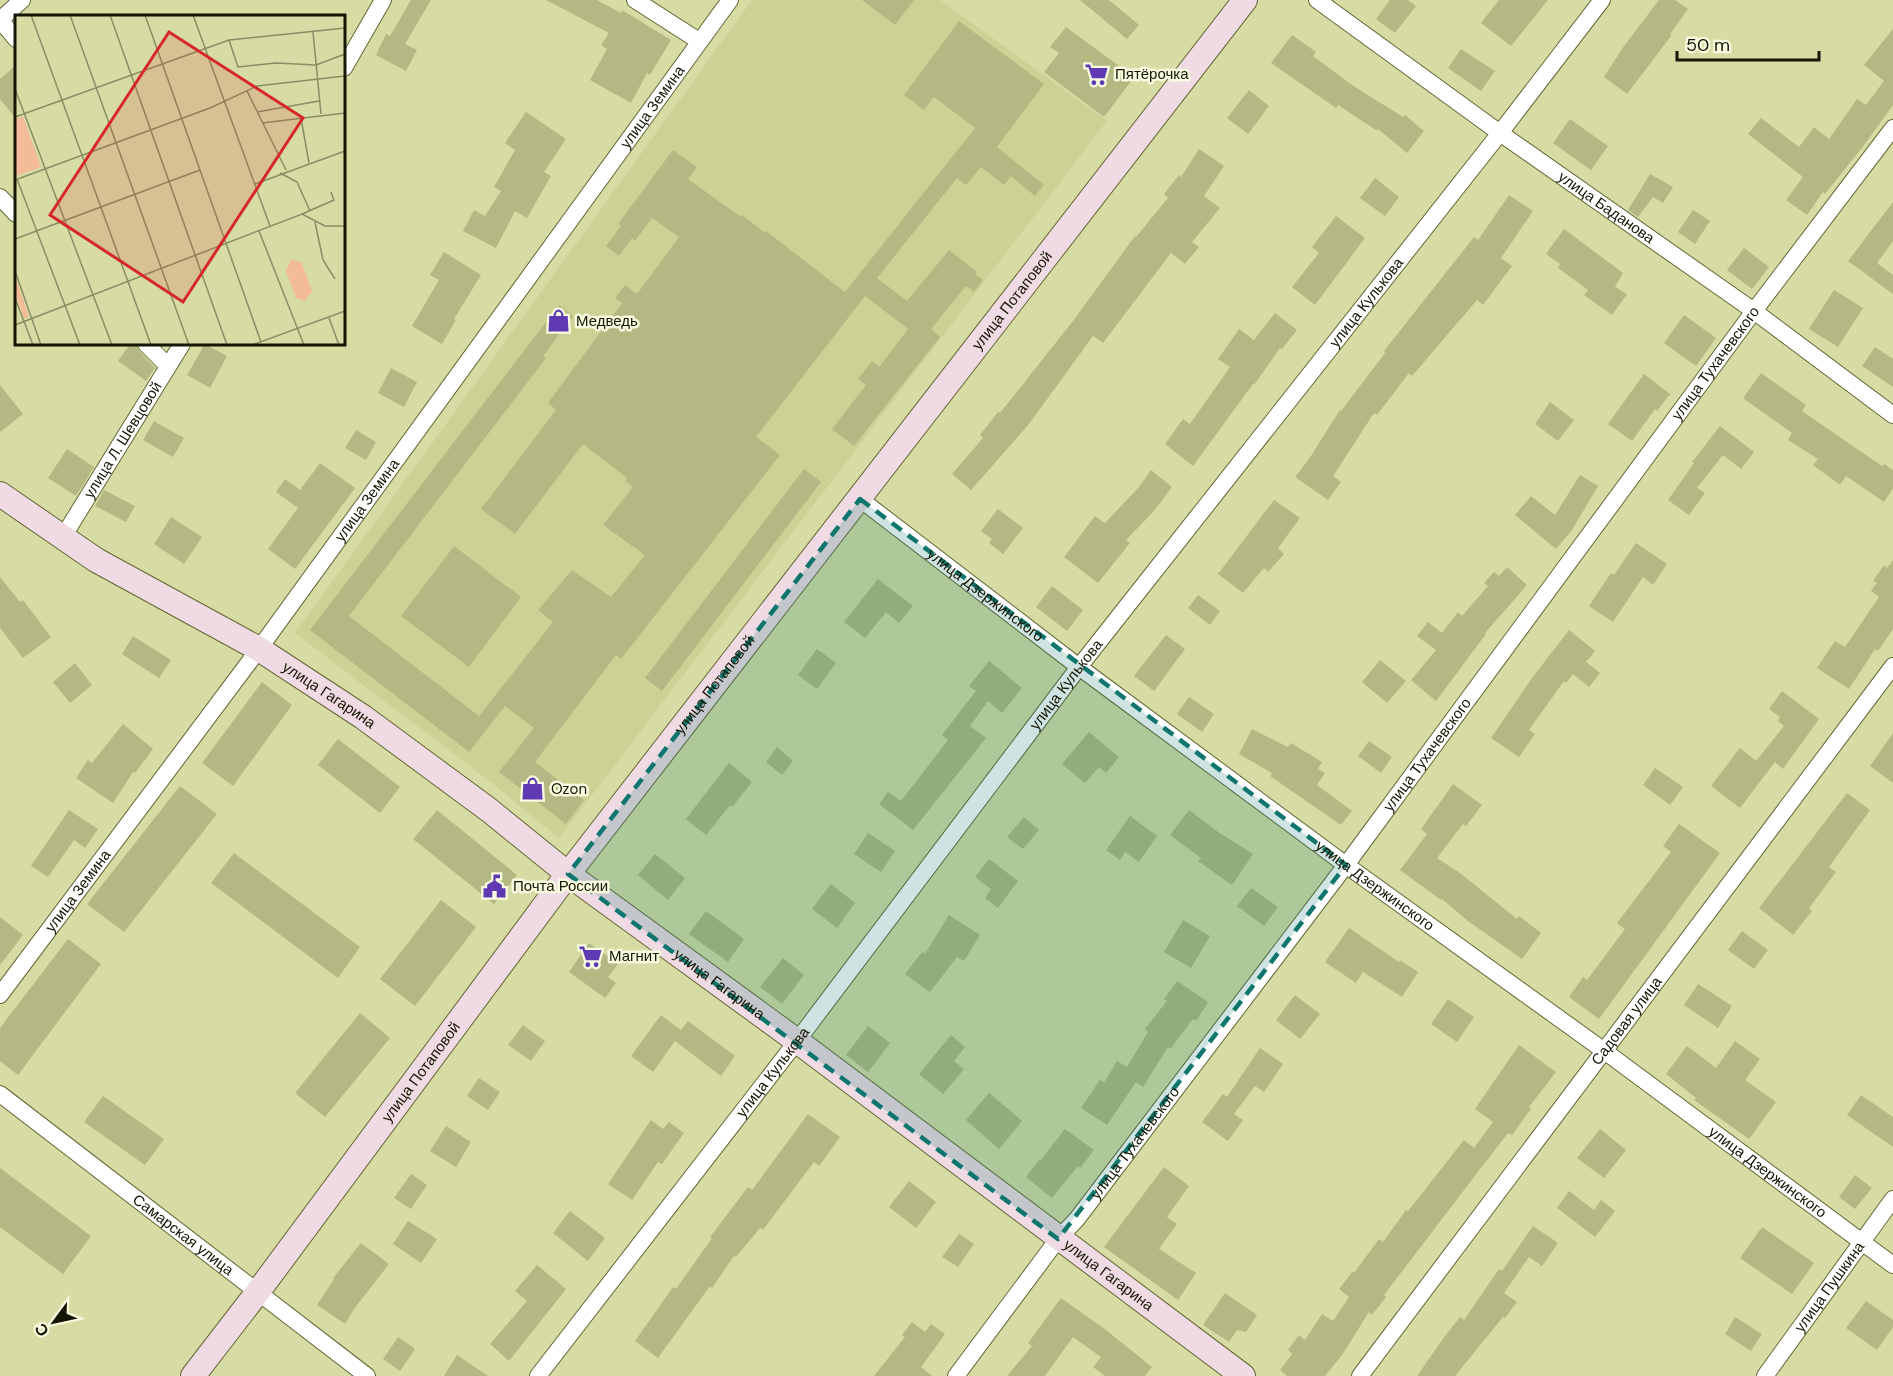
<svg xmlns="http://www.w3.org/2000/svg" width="1893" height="1376" font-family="'DM Sans',sans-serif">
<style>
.built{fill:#ccd294}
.building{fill:#b4b983}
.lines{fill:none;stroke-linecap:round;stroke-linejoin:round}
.minor-casing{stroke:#636734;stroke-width:18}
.secondary-casing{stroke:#636734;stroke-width:26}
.minor{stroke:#fff;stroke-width:16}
.secondary{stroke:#f0dbe4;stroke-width:24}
.marked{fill:#0f766e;fill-opacity:0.2;stroke:#0f766e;stroke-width:4.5;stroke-dasharray:12 8;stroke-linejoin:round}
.labels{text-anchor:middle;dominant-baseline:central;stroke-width:5;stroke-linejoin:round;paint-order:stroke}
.poi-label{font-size:15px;fill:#151603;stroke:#f8fbdf;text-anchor:start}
.street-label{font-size:15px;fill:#151603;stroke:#f8fbdf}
.inset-road{fill:none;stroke:#898d64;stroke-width:1.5}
.view{fill:#d62828;fill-opacity:0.15;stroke:#d62828;stroke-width:3}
.inset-edge{fill:none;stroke:#151603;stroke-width:3}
</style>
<rect width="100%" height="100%" fill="#d7dca5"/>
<polygon class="built" points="752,0 940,0 1107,121 559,838 492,783 295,633"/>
<g class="building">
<polygon points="411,0 431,0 405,44 417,50 406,71 376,55 386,34 390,36"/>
<polygon points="546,0 597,0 621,13 622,10 671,40 650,75 647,73 631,103 590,80 607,49 601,45 609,33"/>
<polygon points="862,0 914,0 895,25"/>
<polygon points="1080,0 1109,0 1139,25 1127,39"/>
<polygon points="1390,0 1408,0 1416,6 1395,33 1376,19"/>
<polygon points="1499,0 1548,0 1511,46 1481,23"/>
<polygon points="1659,0 1675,0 1688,9 1670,34 1671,36 1627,94 1604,77 1624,46"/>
<polygon points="959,21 1044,84 997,147 1044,185 1035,196 1011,176 1004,185 981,167 966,185 957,178 877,278 907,301 949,250 977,272 975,274 983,280 974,292 966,286 931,329 940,337 854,446 832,429 866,385 858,379 872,361 879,367 908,329 865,296 756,437 780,455 621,659 616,655 535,762 584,800 566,824 499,772 534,728 505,706 469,752 310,630 559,305 573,316 543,356 546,358 349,616 479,716 553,622 538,610 572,570 611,597 645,555 603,525 633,487 625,481 627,478 583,444 515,534 481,509 556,410 548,403 622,303 615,298 625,285 637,294 679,237 652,218 635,241 632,238 619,256 606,246 621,226 618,224 673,150 697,167 688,179 741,217 742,215 764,232 766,231 845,292 975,128 934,97 924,110 904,95"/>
<polygon points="1066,27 1134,77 1104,117 1044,72 1059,53 1050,47"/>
<polygon points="1893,29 1893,105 1865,144 1825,194 1823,192 1807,215 1786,200 1803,177 1748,134 1761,118 1799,147 1814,127 1829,139 1857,99 1866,105 1884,81 1864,65"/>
<polygon points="1292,35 1316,52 1313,56 1352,85 1403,117 1405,115 1424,131 1407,153 1378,129 1376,130 1338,105 1336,108 1271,63"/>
<polygon points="1461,49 1495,71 1481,91 1448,68"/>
<polygon points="16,65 16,119 0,99 0,79"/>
<polygon points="1249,90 1269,106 1248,134 1227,118"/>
<polygon points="526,112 566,139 544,172 551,176 527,218 515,211 496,248 463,231 474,210 485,216 501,191 494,187 515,150 505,143"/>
<polygon points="1570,119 1608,146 1591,170 1553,143"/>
<polygon points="1199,149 1224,166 1204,196 1220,208 1192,242 1199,247 1185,264 1171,253 1103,343 1093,336 1029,424 971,490 952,474 983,438 980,435 998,412 1000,413 1073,321 1135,236 1136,237 1168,198 1164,194 1179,175 1181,177"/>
<polygon points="1650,174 1673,187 1663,203 1653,197 1638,217 1628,210"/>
<polygon points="1375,178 1399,197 1385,216 1360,198"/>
<polygon points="1509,195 1533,211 1501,258 1512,266 1483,305 1477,300 1412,376 1409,373 1377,415 1374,413 1333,476 1341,482 1328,500 1295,477 1309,459 1340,410 1341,411 1385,353 1384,351 1474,237 1478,240"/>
<polygon points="1893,202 1893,241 1877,263 1893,275 1893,294 1848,261"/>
<polygon points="1693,210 1710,221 1695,244 1678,232"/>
<polygon points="1336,216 1365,238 1315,305 1292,287 1319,253 1312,247"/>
<polygon points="1564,229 1623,273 1615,287 1627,294 1612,315 1584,295 1588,290 1558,268 1560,264 1546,254"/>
<polygon points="1744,248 1769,267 1752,289 1727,270"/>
<polygon points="444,252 481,275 454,319 456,320 442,344 412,326 439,280 430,275"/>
<polygon points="1834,290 1863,308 1838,347 1809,329"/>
<polygon points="1275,313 1297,330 1282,349 1280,348 1254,385 1253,384 1193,466 1165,444 1183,419 1190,424 1230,367 1218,359 1239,329 1254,340"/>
<polygon points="1684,315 1716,338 1696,366 1664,343"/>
<polygon points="130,344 136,344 139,351 155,368 146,381 118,361"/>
<polygon points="205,344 227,356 210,388 187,375"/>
<polygon points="1875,347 1893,359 1893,387 1862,366"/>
<polygon points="391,368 417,382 404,407 378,393"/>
<polygon points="1761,373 1806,405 1802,411 1882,466 1884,464 1893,470 1893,488 1884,502 1846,476 1840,485 1813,465 1818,459 1788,440 1792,433 1743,398"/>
<polygon points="1644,374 1670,394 1657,411 1655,409 1632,441 1608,424"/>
<polygon points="0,385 23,414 0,432"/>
<polygon points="1550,402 1574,420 1558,441 1535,424"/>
<polygon points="154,421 184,438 173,457 143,440"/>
<polygon points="1720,426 1754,452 1741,469 1723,455 1697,488 1705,493 1689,515 1668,500 1694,463 1692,462"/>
<polygon points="356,430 376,442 366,460 345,448"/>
<polygon points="67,449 94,467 76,496 48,478"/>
<polygon points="320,463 355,488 295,569 268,549 298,508 276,492 285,479 300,490"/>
<polygon points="804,469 821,482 662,691 645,678"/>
<polygon points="1151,470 1172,487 1153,512 1126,540 1130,543 1098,583 1064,557 1095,516 1105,523 1139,487"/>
<polygon points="1580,475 1598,486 1572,530 1556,549 1515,515 1531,496 1555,515"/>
<polygon points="104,490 135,506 126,522 95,506"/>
<polygon points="1274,500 1300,518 1278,548 1284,554 1268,572 1264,568 1243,593 1218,574"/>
<polygon points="998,509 1023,528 1003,554 989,543 992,539 981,531"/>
<polygon points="171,517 202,537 184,564 154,544"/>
<polygon points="1636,543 1667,564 1653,585 1643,577 1613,622 1589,606 1611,573 1614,575"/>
<polygon points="454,546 521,597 469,667 401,616"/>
<polygon points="1893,560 1893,629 1878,651 1875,649 1849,689 1817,668 1835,641 1845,647 1879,597 1871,591 1877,583 1873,581 1884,565 1887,568"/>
<polygon points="1507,567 1527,585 1485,633 1486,634 1436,701 1411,680 1436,650 1417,636 1428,622 1442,633 1458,612 1462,616 1488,586 1484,583 1494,572 1499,576"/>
<polygon points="0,577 20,602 23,600 51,637 23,658 0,628"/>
<polygon points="878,579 913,606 899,623 886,612 865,638 844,622"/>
<polygon points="1052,586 1083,610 1067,631 1036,607"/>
<polygon points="1198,595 1220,611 1210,625 1188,608"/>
<polygon points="1569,630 1595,651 1586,662 1600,673 1589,687 1573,674 1566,683 1564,681 1529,730 1535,734 1519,757 1491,738 1532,678"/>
<polygon points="1166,635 1185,649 1154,691 1134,676"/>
<polygon points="133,636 171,660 159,678 122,654"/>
<polygon points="817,649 836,663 817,689 798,675"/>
<polygon points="1380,660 1406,681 1387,703 1362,682"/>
<polygon points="989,661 1022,688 1002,713 988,701 970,726 986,738 913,830 879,804 888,792 901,801 948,740 942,735 976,691 969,686"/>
<polygon points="75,663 92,685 70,703 53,682"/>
<polygon points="262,682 292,705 233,786 202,763"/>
<polygon points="1782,691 1819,719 1783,769 1775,762 1740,808 1711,786 1740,748 1756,761 1784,726 1778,721 1780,717 1769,709"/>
<polygon points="1189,697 1214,714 1202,732 1177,714"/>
<polygon points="123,724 153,749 135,773 133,772 113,803 76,778 88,760 92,763"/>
<polygon points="1252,729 1288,747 1291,743 1322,762 1318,769 1325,773 1317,785 1352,811 1341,825 1270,776 1272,773 1239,754"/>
<polygon points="1089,732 1119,757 1106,773 1099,767 1085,783 1062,764"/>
<polygon points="1893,733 1893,783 1870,766"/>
<polygon points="338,739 400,787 380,813 318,765"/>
<polygon points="1369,741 1392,757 1381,773 1358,756"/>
<polygon points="777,747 793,761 782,775 766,762"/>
<polygon points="729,763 752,782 732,807 730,805 706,835 686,819"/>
<polygon points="1655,768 1683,787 1670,805 1643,785"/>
<polygon points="1453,784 1482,805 1466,826 1463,824 1437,858 1460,873 1517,919 1519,916 1541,933 1522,959 1468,921 1442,899 1441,900 1400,870 1427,834 1421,829"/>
<polygon points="180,786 217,814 124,932 87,904"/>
<polygon points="1847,793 1870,810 1829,867 1836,872 1809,908 1812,911 1793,935 1759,908"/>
<polygon points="69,810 98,829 85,848 74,840 48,877 31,866"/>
<polygon points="437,810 517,875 494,904 413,839"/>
<polygon points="1189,810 1218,832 1253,854 1232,885 1198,861 1201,858 1170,835"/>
<polygon points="1130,816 1157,836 1139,862 1125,852 1120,860 1106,850"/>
<polygon points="1024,817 1039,830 1023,849 1007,837"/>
<polygon points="1679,824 1720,853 1599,1019 1569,997 1583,977 1587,980 1625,929 1617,923 1671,852 1663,846"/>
<polygon points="868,833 895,851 881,872 854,854"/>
<polygon points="234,853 360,947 338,978 211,883"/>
<polygon points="655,854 685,878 668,900 638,875"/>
<polygon points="989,859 1018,881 998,908 985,898 991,889 975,877"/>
<polygon points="831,884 855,903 837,928 812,909"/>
<polygon points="1251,888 1278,907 1264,926 1237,906"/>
<polygon points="441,900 476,927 415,1006 380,979"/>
<polygon points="706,911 744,939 728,962 689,934"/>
<polygon points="949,915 980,935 964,961 957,957 930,992 905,974 922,952 925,954"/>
<polygon points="0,917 23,935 0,965"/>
<polygon points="1183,920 1210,936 1191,968 1164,952"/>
<polygon points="1349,928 1399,962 1400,960 1418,972 1402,997 1363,972 1356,983 1325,962"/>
<polygon points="1742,931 1768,950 1754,969 1728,950"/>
<polygon points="68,939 101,964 18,1075 0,1061 0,1028"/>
<polygon points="589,943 618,964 608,977 616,983 605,998 569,972"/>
<polygon points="783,958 804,975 782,1004 760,987"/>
<polygon points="1177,981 1208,1002 1196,1021 1193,1019 1170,1049 1168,1047 1143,1087 1136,1082 1107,1125 1081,1108 1100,1080 1104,1083 1117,1061 1127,1067 1148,1032 1145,1029 1167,1001 1164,999"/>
<polygon points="1698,984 1732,1006 1718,1028 1684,1005"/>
<polygon points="1295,995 1320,1014 1300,1039 1276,1020"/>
<polygon points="1448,999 1474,1017 1457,1042 1431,1024"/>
<polygon points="360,1013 390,1038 325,1117 295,1093"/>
<polygon points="661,1015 681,1030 688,1021 735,1056 721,1076 675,1041 653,1072 631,1056"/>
<polygon points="523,1025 545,1041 531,1061 508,1045"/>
<polygon points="868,1026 890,1043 868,1072 846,1055"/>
<polygon points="951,1035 965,1047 954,1061 964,1069 943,1094 919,1074"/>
<polygon points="1735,1041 1760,1059 1745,1080 1776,1102 1749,1139 1694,1100 1696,1098 1666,1074 1687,1046 1716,1068"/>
<polygon points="1519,1045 1556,1072 1529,1107 1531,1109 1512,1135 1508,1133 1474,1177 1384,1295 1386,1297 1372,1315 1369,1312 1342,1355 1325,1376 1287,1376 1280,1370 1292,1354 1288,1350 1299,1335 1305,1340 1322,1314 1333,1321 1349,1297 1339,1289 1353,1271 1354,1273 1379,1239 1383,1242 1406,1210 1408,1211 1464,1140 1474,1148 1493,1122 1475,1109"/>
<polygon points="1260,1048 1283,1064 1264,1092 1255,1086 1234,1114 1243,1120 1228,1141 1202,1122 1223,1094 1227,1097"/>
<polygon points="479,1078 500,1092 488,1110 467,1096"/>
<polygon points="989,1093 1022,1121 999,1149 966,1120"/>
<polygon points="1861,1095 1893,1117 1893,1147 1847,1115"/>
<polygon points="103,1096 164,1139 145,1165 84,1122"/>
<polygon points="808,1114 840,1137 819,1166 814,1162 763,1230 760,1228 736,1257 734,1256 712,1288 710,1286 658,1358 635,1341 673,1287 676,1289 712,1238 710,1237 748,1187 752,1190"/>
<polygon points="651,1120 663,1129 669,1122 684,1133 662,1164 658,1162 632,1200 608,1184"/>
<polygon points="446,1126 471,1142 456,1167 430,1151"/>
<polygon points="1065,1129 1094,1150 1080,1168 1078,1166 1052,1198 1026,1177 1039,1160 1040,1161"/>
<polygon points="1600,1129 1626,1150 1604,1178 1577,1158"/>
<polygon points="1164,1167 1189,1186 1167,1217 1177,1224 1159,1249 1196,1273 1178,1300 1104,1247"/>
<polygon points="0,1168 91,1236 63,1274 0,1227"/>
<polygon points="411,1174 427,1185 411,1209 394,1198"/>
<polygon points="1855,1175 1872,1188 1855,1209 1839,1197"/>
<polygon points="909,1181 936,1202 916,1228 889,1207"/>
<polygon points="1569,1191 1594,1210 1601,1200 1615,1211 1595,1237 1557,1208"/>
<polygon points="570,1211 605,1238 588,1261 553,1233"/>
<polygon points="408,1221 437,1239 421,1263 393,1244"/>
<polygon points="1533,1226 1558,1243 1542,1266 1529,1257 1504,1293 1517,1302 1505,1318 1503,1317 1455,1376 1417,1376 1442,1340 1460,1317 1464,1320 1499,1269 1502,1271"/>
<polygon points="1762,1227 1814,1263 1792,1294 1740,1258"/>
<polygon points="959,1234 974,1244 958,1267 942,1257"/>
<polygon points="361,1243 389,1264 354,1309 345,1324 317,1305 334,1279 333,1278"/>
<polygon points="537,1265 566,1289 509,1361 490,1344 527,1301 515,1291"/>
<polygon points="1225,1293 1257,1315 1246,1332 1237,1330 1229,1342 1203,1325"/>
<polygon points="1061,1298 1106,1330 1152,1367 1145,1376 1105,1376 1093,1367 1101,1357 1073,1337 1045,1376 1007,1376 1032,1346 1028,1343"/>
<polygon points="1866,1301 1893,1320 1893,1327 1877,1350 1846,1328"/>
<polygon points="1735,1317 1762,1334 1751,1351 1725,1334"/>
<polygon points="912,1322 925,1332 931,1324 945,1334 921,1367 932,1376 874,1376 905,1337 902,1335"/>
<polygon points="398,1337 415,1349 400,1371 383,1359"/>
<polygon points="457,1355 488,1376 444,1376"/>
</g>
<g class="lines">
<defs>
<g id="minor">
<polyline points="635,0 699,41"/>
<path id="s1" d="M1317 0 1500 133 1754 311 1893 415"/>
<polyline points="0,20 22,0"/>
<polyline points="0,20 16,39"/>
<polyline points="344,68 383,0"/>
<polyline points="0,197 16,214"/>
<polyline points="146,344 168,366"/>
<path id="s2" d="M860 499 1079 667 1346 865 1603 1050 1893 1265"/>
<path id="s3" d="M63 537 182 344"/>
<path id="s4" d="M0 995 259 649 730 0"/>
<path id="s5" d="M0 1094 367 1376"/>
<path id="s6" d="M538 1376 797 1041 1079 667 1500 133 1602 0"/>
<path id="s7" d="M956 1376 1058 1239 1077 1219 1346 865 1754 311 1893 128"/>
<path id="s8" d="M1360 1376 1893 666"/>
<path id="s9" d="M1765 1376 1893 1199"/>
</g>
<g id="secondary">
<path id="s10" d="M0 494 96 560 259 649 363 717 489 810 568 874 797 1041 1243 1376"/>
<path id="s11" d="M193 1376 257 1293 568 874 1245 0"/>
</g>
</defs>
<use href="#minor" class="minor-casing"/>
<use href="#secondary" class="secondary-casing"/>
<use href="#minor" class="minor"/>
<use href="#secondary" class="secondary"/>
</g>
<path class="marked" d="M860 499 1346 865 1058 1239 568 874Z"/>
<defs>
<symbol id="supermarket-bare" viewBox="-9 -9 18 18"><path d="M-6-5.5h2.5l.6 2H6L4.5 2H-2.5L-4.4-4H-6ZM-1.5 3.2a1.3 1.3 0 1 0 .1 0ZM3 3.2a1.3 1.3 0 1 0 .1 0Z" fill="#5f3ab2" stroke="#f8fbdf" stroke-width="2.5" paint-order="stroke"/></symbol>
<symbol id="shop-bare" viewBox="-9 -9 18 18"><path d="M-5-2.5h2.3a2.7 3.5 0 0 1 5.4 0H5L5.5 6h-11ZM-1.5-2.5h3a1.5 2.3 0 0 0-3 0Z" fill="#5f3ab2" stroke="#f8fbdf" stroke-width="2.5" paint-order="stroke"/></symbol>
<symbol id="civic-bare" viewBox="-9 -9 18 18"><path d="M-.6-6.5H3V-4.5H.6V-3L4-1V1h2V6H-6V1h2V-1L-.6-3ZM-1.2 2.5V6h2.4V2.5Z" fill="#5f3ab2" stroke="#f8fbdf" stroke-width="2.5" paint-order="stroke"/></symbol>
</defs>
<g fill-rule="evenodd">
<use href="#supermarket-bare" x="1080" y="58" width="33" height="33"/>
<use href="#shop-bare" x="542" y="304" width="33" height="33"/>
<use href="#shop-bare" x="516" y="772" width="33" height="33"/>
<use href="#civic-bare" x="478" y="870" width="33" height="33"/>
<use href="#supermarket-bare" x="574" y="940" width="33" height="33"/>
</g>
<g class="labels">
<g class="poi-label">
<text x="1115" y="74">Пятёрочка</text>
<text x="576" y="321">Медведь</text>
<text x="551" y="789">Ozon</text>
<text x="513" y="886">Почта России</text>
<text x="609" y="956">Магнит</text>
</g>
<g class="street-label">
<text stroke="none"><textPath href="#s4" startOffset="1102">улица Земина</textPath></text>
<text stroke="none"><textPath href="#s1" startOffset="356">улица Баданова</textPath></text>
<text stroke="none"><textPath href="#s11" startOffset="1352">улица Потаповой</textPath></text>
<text stroke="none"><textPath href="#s6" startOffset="1356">улица Кулькова</textPath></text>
<text stroke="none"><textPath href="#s7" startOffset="1266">улица Тухачевского</textPath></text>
<text stroke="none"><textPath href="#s3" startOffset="114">улица Л. Шевцовой</textPath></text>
<text stroke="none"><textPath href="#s4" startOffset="616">улица Земина</textPath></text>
<text stroke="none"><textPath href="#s2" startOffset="158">улица Дзержинского</textPath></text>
<text stroke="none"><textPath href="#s11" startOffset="866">улица Потаповой</textPath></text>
<text stroke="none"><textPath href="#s6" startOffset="870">улица Кулькова</textPath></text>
<text stroke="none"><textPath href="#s10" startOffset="386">улица Гагарина</textPath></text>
<text stroke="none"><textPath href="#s7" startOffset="780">улица Тухачевского</textPath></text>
<text stroke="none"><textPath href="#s2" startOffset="644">улица Дзержинского</textPath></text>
<text stroke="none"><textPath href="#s4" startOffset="130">улица Земина</textPath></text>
<text stroke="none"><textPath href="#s10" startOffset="872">улица Гагарина</textPath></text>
<text stroke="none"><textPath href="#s8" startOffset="444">Садовая улица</textPath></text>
<text stroke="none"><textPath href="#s11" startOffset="380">улица Потаповой</textPath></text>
<text stroke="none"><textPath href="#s6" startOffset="384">улица Кулькова</textPath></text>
<text stroke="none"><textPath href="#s7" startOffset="294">улица Тухачевского</textPath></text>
<text stroke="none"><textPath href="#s2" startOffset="1130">улица Дзержинского</textPath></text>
<text stroke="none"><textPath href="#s5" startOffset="231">Самарская улица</textPath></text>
<text stroke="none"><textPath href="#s10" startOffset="1358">улица Гагарина</textPath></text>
<text stroke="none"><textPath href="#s9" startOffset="110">улица Пушкина</textPath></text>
</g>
</g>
<g transform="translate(15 15)">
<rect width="330" height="330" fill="#d7dca5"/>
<path d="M8 101 26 152 1 161 0 104ZM276 244 287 248 297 276 290 286 281 283 271 256ZM0 260 14 302 9 303 0 278Z" fill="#f3bb98"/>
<path class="inset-road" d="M16 0 136 330M55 0 174 330M95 0 212 330M130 0 246 327M178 0 255 211M298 17 306 99M214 25 223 52 261 48 301 50 330 39M0 74 97 330M232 76 271 155M242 97 304 86M0 102 214 25 330 13M286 103 294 148M247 108 330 98M265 158 282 167 295 196M2 164 65 330M0 165 195 93 242 71 330 61M240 169 330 136M287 199 319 185 316 177M300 207 308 245 320 264M244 216 289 330M0 224 185 155M0 256 26 330M0 283 18 330M314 303 324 330M0 310 287 199 310 211H330M237 330 330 296"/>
<path class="view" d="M154 17 288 103 168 287 35 200Z"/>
<rect width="330" height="330" class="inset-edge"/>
</g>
<g transform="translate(54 1322) rotate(237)" stroke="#f8fbdf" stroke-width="4.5" paint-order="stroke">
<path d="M0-4.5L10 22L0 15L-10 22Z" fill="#151603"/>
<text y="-9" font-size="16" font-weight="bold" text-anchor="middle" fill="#151603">С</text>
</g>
<path d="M1677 51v9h142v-9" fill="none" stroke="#151603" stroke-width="3"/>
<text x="1686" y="51" font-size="18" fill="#151603" stroke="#f8fbdf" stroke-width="4.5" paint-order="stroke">50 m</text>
</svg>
